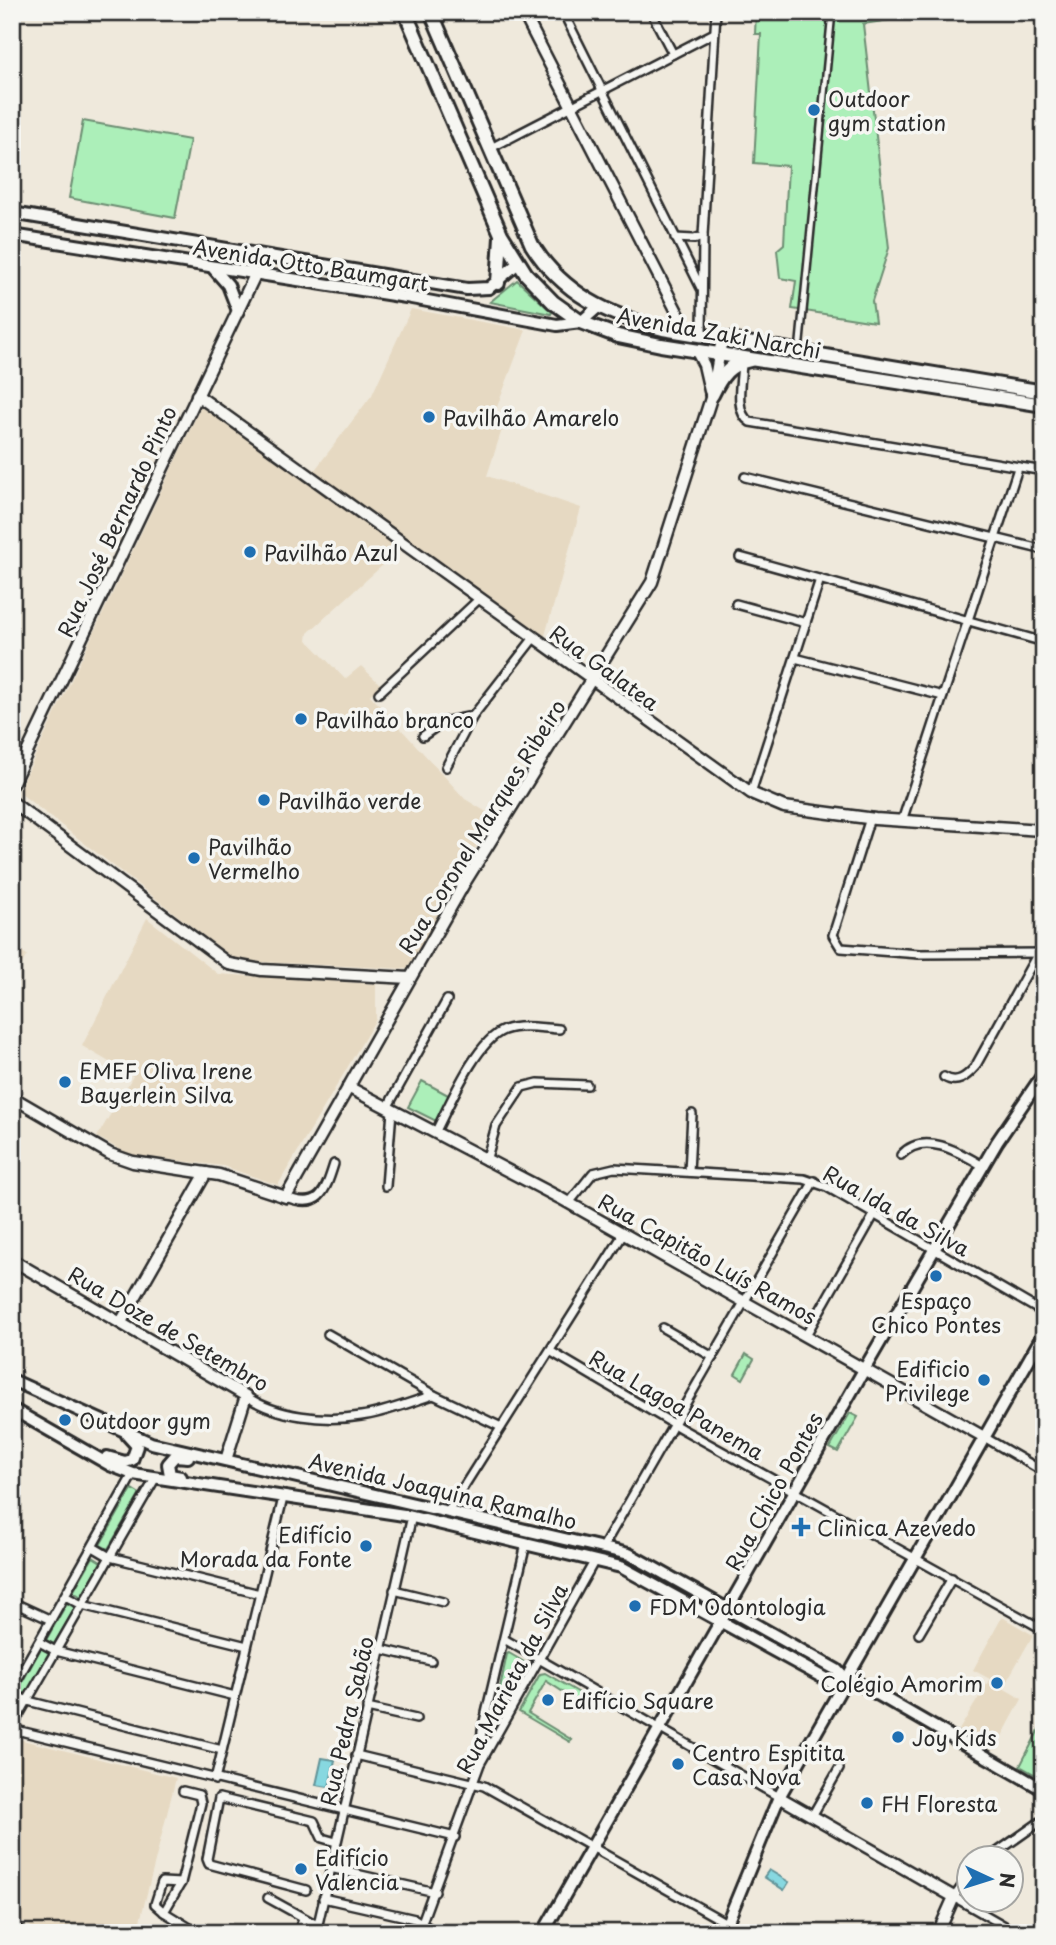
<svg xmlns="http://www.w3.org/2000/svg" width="1056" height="1945" font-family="'Playpen Sans',sans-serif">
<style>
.built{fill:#e6d9c2}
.green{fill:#acefb9;stroke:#6c8d72;stroke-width:2}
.water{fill:#87d8e0;stroke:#629398;stroke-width:2}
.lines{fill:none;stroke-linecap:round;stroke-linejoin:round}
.pedestrian-casing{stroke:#2b2b2b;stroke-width:10}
.minor-casing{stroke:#2b2b2b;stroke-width:12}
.tertiary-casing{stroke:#2b2b2b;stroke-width:15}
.secondary-casing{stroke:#2b2b2b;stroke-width:16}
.primary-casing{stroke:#2b2b2b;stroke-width:18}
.pedestrian{stroke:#f6f6f2;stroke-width:5}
.minor{stroke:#f6f6f2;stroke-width:7}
.tertiary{stroke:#f6f6f2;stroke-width:10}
.secondary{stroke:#f6f6f2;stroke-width:10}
.primary{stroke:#f6f6f2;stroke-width:12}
.poi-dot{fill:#1f6fb2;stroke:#f6f6f2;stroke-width:2.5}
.labels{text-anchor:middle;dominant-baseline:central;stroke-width:7;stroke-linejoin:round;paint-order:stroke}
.poi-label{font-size:21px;fill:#2b2b2b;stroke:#f6f6f2;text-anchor:start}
.street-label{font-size:21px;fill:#2b2b2b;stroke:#f6f6f2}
</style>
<rect width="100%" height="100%" fill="#efe9dc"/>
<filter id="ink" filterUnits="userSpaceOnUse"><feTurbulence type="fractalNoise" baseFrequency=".0143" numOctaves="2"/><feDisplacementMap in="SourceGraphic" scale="14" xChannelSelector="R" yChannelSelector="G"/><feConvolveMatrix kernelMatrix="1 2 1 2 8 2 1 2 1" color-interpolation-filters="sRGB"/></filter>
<g filter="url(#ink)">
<g class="built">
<polygon points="411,309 526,330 494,415 505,420 487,476 581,508 544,639 407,543 308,633 307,640 345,679 361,666 381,685 370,695 465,799 493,816 408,969 242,961 231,957 21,794 21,786 206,396 311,475 372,395"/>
<polygon points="147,918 218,974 376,984 376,1019 278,1185 223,1166 130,1155 97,1137 133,1076 82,1046"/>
<polygon points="12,945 27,955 12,980"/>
<polygon points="1002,1617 1033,1635 1003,1688 1022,1699 994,1751 959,1730 990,1679 973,1670"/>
<polygon points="18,1739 176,1778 137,1933 41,1933 12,1915 12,1746"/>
</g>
<g class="green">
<polygon points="756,12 944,12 863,24 889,248 872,301 875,322 792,309 796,281 780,278 777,250 784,244 788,166 754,163 761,34 755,34"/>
<polygon points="83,121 190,140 175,218 69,198"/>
<polygon points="517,280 552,312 551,314 490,302"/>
<polygon points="422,1081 450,1096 436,1121 408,1107"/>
<polygon points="746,1354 754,1359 743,1379 735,1374"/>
<polygon points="850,1413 858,1417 838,1452 830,1448"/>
<polygon points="132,1489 140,1494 108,1549 100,1545"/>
<polygon points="93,1557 101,1562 82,1597 73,1592"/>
<polygon points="67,1603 75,1608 54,1644 46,1640"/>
<polygon points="41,1648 50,1653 26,1694 18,1690"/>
<polygon points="509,1653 526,1663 493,1721 507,1654"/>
<polygon points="545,1673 583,1695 579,1702 546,1681 528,1713 572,1740 570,1742 519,1712 540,1674"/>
<polygon points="1044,1720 1044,1762 1036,1775 1020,1766"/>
</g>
<g class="water">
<polygon points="322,1758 335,1760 329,1787 316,1785"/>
<polygon points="769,1870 789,1882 784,1890 764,1877"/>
</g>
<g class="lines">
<defs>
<polyline id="pedestrian" points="800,342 832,12"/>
<g id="minor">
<polyline points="563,12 701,288"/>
<polyline points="651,12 673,54"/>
<polyline points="489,149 714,33"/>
<polyline points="675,238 694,239 703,236"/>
<polyline points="702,335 703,236 716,12"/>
<path d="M742 362C742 378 733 412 750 422L1044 471"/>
<polyline points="745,477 1044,550"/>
<polyline points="740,557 1044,642"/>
<polyline points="736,604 806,623"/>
<polyline points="795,658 943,696"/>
<polyline points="379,693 478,600"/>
<polyline points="423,736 443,722 473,716 533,639"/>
<polyline points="446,767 473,716"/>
<polyline points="751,793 820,579"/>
<polyline points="870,818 833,935 841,948 919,954 1044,953"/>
<polyline points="902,821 1018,468"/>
<path d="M944 1077C957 1085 966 1077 975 1067L1038 953"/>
<polyline points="387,1108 447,1000"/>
<path d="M435 1133C449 1106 476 1041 504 1030 521 1024 541 1028 559 1029"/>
<path d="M901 1155C924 1130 961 1153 983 1166"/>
<polyline points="486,1161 496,1126 522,1087 538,1083 587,1085"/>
<polyline points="689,1172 692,1114"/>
<polyline points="386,1186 392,1111"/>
<path d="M286 1197C319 1210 325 1193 334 1164"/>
<polyline points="569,1203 593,1173 614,1168 804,1179 827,1187 1044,1313"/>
<polyline points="663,1328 713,1357"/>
<polyline points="328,1334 434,1395 501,1427"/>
<polyline points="806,1335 874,1215"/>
<polyline points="550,1351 682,1429 1044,1630"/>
<path d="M246 1396C276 1417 325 1422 361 1416 385 1413 410 1402 434 1395"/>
<polyline points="984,1437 1044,1472"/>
<polyline points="449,1510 624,1233"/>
<polyline points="93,1547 110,1557 260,1594"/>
<polyline points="603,1547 814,1181"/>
<polyline points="394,1590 443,1602"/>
<polyline points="65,1596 82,1605 247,1646"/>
<polyline points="12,1602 51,1620"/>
<polyline points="919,1634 952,1578"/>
<polyline points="504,1639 779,1797"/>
<polyline points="39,1642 56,1651 235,1696"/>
<polyline points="381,1649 431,1661"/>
<polyline points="12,1689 133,1474"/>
<polyline points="12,1694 28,1701 222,1750"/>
<polyline points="367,1708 416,1719"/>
<polyline points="12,1727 156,1477"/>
<polyline points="12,1729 455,1837"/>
<polyline points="356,1755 484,1786 744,1933"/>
<polyline points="480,1760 482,1730 526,1544"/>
<polyline points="215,1780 283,1498"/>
<polyline points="183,1791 199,1795 201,1803 181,1883 164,1912 198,1933"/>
<polyline points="812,1816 839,1769"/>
<polyline points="990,1857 1044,1819"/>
<polyline points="330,1868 435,1892"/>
<polyline points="968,1878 954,1897 1017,1933"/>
<polyline points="306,1890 209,1864 207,1859 219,1798 314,1821 322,1838 336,1842"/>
<polyline points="268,1898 317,1925"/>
<polyline points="323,1898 415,1919 437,1933"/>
<polyline points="164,1912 155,1904 162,1882 181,1883"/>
<polyline points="298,1933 303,1918"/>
<polyline points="316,1933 412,1516"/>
<polyline points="418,1933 480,1764 595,1560"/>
</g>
<g id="tertiary">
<polyline points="523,12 688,333"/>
<polyline points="696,350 704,365 710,391"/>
<polyline points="197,395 751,793 784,807 875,819 1041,830"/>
<polyline points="12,784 255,275"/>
<polyline points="12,802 229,964 262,970 410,978"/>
<polyline points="348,1087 560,1198 984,1437"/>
<polyline points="12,1097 110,1154 133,1162 219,1175 286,1197 465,882 652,582 712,395 722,339"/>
<polyline points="12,1260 246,1396 226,1460"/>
<polyline points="121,1322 206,1173"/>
<polyline points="779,1797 954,1897 938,1933"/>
<polyline points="12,1927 21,1933"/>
</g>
<g id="secondary">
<polyline points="12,213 467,289 489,288 518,263"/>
<polyline points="12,235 406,297 557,325 581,322 598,307"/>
<polyline points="214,269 228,285 238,311"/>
<polyline points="1044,820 1041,830 1044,830"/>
<polyline points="12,1380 151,1443 629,1554 837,1670 846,1680"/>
<polyline points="12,1409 110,1465 133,1474 404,1515 621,1567 833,1683 846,1680 858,1683 1044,1790"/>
<polyline points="107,1457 125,1462 132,1460 137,1446 127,1435"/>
<polyline points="181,1477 170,1475 168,1464 175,1456 188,1457"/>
<polyline points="543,1933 865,1368 997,1142 1044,1073"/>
<polyline points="723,1933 779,1797 1044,1333"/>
</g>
<g id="primary">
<polyline points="405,12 501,234 526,274 553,302 581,322 618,336 661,345 1044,405"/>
<path d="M431 12 532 245C562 293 609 316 663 329L1044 392"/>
<polyline points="498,283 501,237"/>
<path d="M712 395C721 376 729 364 750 360"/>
</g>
</defs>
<use href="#pedestrian" class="pedestrian-casing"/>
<use href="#minor" class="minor-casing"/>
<use href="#tertiary" class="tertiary-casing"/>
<use href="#secondary" class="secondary-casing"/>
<use href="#primary" class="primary-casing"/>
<use href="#pedestrian" class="pedestrian"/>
<use href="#minor" class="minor"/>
<use href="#tertiary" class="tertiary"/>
<use href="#secondary" class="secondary"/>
<use href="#primary" class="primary"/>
</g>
</g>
<g class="poi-dot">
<circle cx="814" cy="110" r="7"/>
<circle cx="429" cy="417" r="7"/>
<circle cx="250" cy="552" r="7"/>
<circle cx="301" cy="719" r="7"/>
<circle cx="264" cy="800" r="7"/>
<circle cx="194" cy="858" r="7"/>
<circle cx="65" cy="1082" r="7"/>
<circle cx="936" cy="1276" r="7"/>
<circle cx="984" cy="1380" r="7"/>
<circle cx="65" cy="1420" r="7"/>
<path d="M797.5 1516.5h7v7h7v7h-7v7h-7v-7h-7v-7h7z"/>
<circle cx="366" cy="1546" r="7"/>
<circle cx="635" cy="1606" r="7"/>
<circle cx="997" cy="1683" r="7"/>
<circle cx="548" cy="1700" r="7"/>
<circle cx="898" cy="1737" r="7"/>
<circle cx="678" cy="1764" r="7"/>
<circle cx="867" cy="1803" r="7"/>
<circle cx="301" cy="1869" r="7"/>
</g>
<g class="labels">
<g class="poi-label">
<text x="828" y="98">Outdoor<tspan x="828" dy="24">gym station</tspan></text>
<text x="443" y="417">Pavilhão Amarelo</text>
<text x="264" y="552">Pavilhão Azul</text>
<text x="315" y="719">Pavilhão branco</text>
<text x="278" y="800">Pavilhão verde</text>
<text x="208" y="846">Pavilhão<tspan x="208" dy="24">Vermelho</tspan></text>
<text x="79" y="1070">EMEF Oliva Irene<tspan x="79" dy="24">Bayerlein Silva</tspan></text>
<text x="936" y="1300" text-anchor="middle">Espaço<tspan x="936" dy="24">Chico Pontes</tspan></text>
<text x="970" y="1368" text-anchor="end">Edificio<tspan x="970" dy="24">Privilege</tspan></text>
<text x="79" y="1420">Outdoor gym</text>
<text x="817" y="1527">Clinica Azevedo</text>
<text x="352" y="1534" text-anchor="end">Edifício<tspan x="352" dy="24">Morada da Fonte</tspan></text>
<text x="649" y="1606">FDM Odontologia</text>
<text x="983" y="1683" text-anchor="end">Colégio Amorim</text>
<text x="562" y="1700">Edifício Square</text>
<text x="912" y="1737">Joy Kids</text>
<text x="692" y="1752">Centro Espitita<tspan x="692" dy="24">Casa Nova</tspan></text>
<text x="881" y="1803">FH Floresta</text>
<text x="315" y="1857">Edifício<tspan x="315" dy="24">Valencia</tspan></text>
</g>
<g class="street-label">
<text transform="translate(311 264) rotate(9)">Avenida Otto Baumgart</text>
<text transform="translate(719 332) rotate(10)">Avenida Zaki Narchi</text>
<text transform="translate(116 521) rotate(-65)">Rua José Bernardo Pinto</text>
<text transform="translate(605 667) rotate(36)">Rua Galatea</text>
<text transform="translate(481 826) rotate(-58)">Rua Coronel Marques Ribeiro</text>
<text transform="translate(897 1210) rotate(29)">Rua Ida da Silva</text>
<text transform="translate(708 1258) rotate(29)">Rua Capitão Luís Ramos</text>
<text transform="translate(169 1328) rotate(30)">Rua Doze de Setembro</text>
<text transform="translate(677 1404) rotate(30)">Rua Lagoa Panema</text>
<text transform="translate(443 1490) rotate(13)">Avenida Joaquina Ramalho</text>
<text transform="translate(773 1491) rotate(-61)">Rua Chico Pontes</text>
<text transform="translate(511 1678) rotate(-62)">Rua Marieta da Silva</text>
<text transform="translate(346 1721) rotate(-77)">Rua Pedra Sabão</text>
</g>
</g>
<rect width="1056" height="1945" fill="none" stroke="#f6f6f2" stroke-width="42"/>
<rect x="21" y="21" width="1014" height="1903" fill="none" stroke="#2b2b2b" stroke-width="2.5" filter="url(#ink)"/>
<g transform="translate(990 1879) rotate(94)"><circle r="33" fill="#f6f6f2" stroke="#a5a5a2" stroke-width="2"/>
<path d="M0-5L12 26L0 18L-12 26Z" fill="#1f6fb2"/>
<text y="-10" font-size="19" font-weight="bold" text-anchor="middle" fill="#2b2b2b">N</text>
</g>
</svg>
